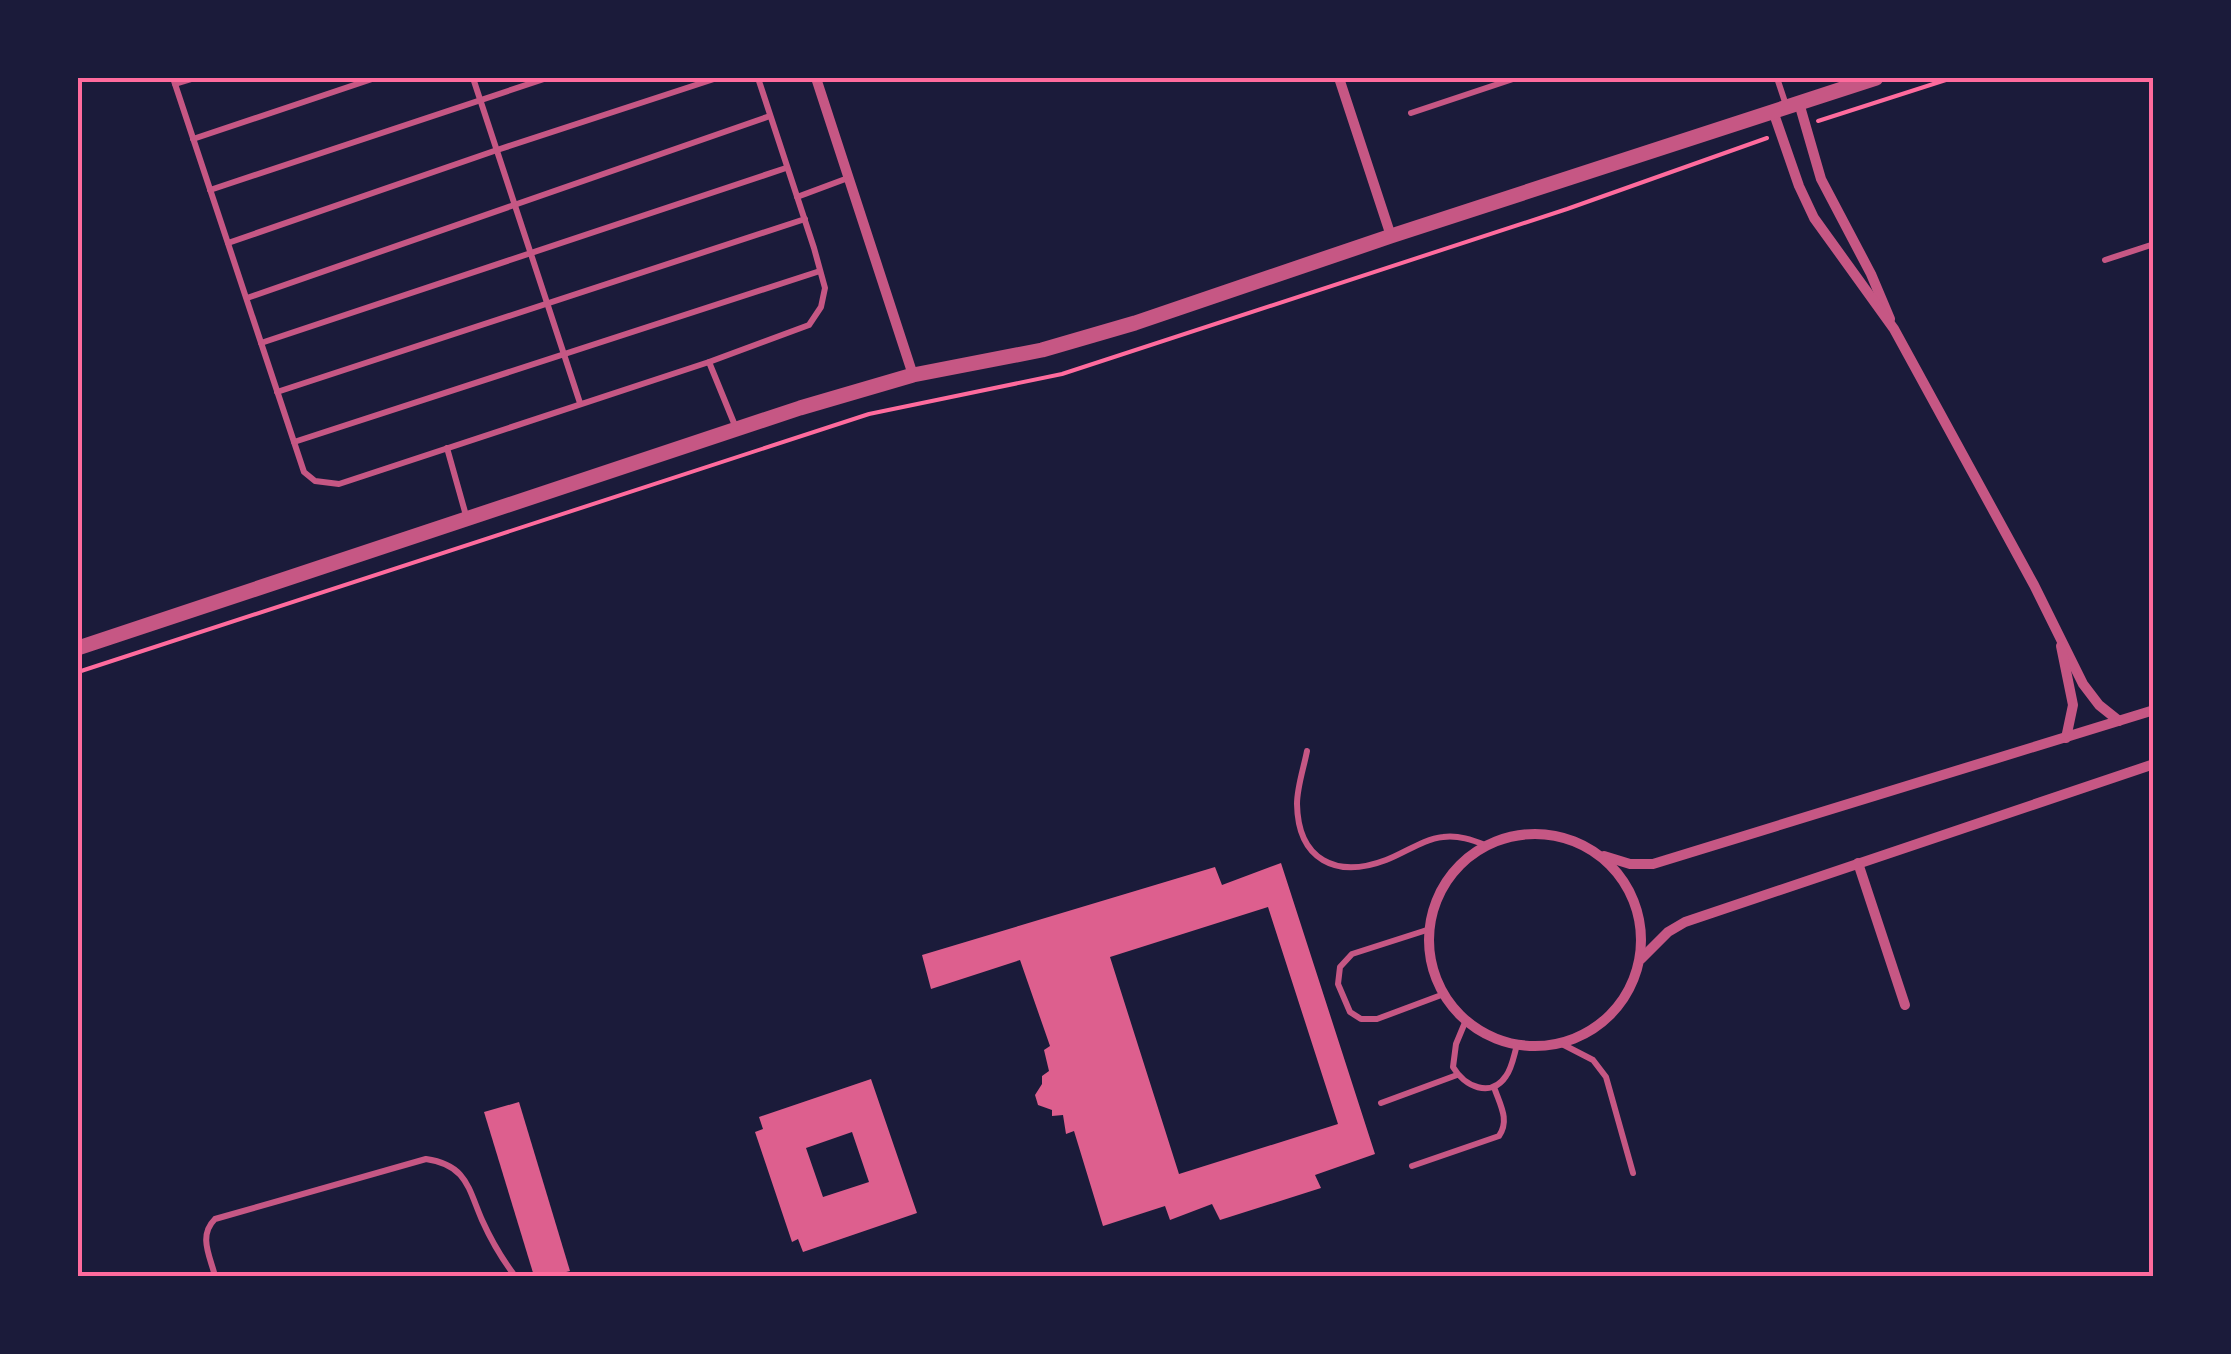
<svg xmlns="http://www.w3.org/2000/svg" width="2231" height="1354" font-family="'Open Sans',sans-serif">
<style>
.building{fill:#dd5f8e;fill-rule:evenodd}
.lines{fill:none;stroke-linecap:round;stroke-linejoin:round}
.path{stroke:#ff6b9d;stroke-width:4}
.service{stroke:#c65784;stroke-width:6}
.minor{stroke:#c65784;stroke-width:10}
.tertiary{stroke:#c65784;stroke-width:15}
.neatline{fill:none;stroke:#ff6b9d;stroke-width:4}
</style>
<rect width="100%" height="100%" fill="#1b1b3a"/>
<g class="building">
<path d="M1281 863 1375 1154 1315 1175 1321 1188 1220 1220 1212 1204 1170 1220 1165 1206 1103 1226 1074 1131 1066 1134 1063 1115 1052 1116V1110L1038 1105 1035 1095 1042 1084V1076L1049 1071 1044 1050 1050 1046 1020 960 931 989 922 955 1215 867 1222 885ZM1268 907 1338 1124 1179 1174 1110 957Z"/>
<path d="M871 1079 917 1213 803 1252 798 1239 792 1242 755 1132 763 1129 759 1117ZM852 1132 869 1182 823 1197 806 1148Z"/>
<polygon points="519,1102 570,1271 551,1276 534,1276 484,1112"/>
</g>
<g class="lines">
<g class="path">
<polyline points="1818,121 1952,78"/>
<polyline points="78,672 869,414 1062,374 1567,209 1767,138"/>
</g>
<g class="service">
<polyline points="173,78 304,472 315,481 339,484 709,362 809,325 821,307 825,288 814,248 758,78"/>
<polyline points="473,78 580,403"/>
<polyline points="1777,78 1786,105"/>
<polyline points="175,84 195,78"/>
<polyline points="1411,113 1516,78"/>
<polyline points="193,139 375,78"/>
<polyline points="210,190 547,78"/>
<polyline points="797,197 848,178"/>
<polyline points="228,243 497,150 717,78"/>
<polyline points="2105,260 2154,244"/>
<polyline points="247,298 770,116"/>
<polyline points="261,343 786,168"/>
<polyline points="709,362 736,428"/>
<polyline points="277,392 805,219"/>
<polyline points="294,442 820,271"/>
<polyline points="447,448 467,519"/>
<path d="M1307 751C1304 767 1297 787 1297 804 1298 860 1336 879 1386 860 1405 853 1423 839 1443 837 1459 835 1472 840 1488 846"/>
<polyline points="1430,929 1352,954 1340,967 1338,984 1350,1012 1361,1019 1377,1019 1444,994"/>
<path d="M1466 1020 1456 1044 1453 1067C1464 1086 1491 1099 1506 1076 1512 1068 1514 1055 1517 1045"/>
<polyline points="1560,1043 1593,1060 1606,1077 1633,1173"/>
<polyline points="1381,1103 1457,1075"/>
<path d="M1412 1166 1499 1136C1510 1120 1500 1105 1494 1087"/>
<path d="M215 1276C210 1256 198 1236 215 1219L426 1159C467 1165 468 1188 482 1220 491 1240 502 1259 515 1276"/>
</g>
<g class="minor">
<polyline points="816,78 913,375"/>
<polyline points="1339,78 1391,236"/>
<polyline points="1799,103 1821,179 1871,274 1890,319"/>
<polyline points="1773,111 1799,186 1814,218 1894,329 2034,585 2083,684 2099,705 2119,721"/>
<polyline points="2061,646 2073,705 2066,738"/>
<circle cx="1535" cy="940" r="106"/>
<polyline points="1604,856 1630,864 1653,864 2154,710"/>
<polyline points="1858,863 1905,1005"/>
<polyline points="1641,959 1668,932 1685,922 2154,764"/>
</g>
<polyline class="tertiary" points="78,648 800,408 913,375 1042,350 1135,323 1391,236 1876,78"/>
</g>
<rect width="2231" height="1354" fill="none" stroke="#1b1b3a" stroke-width="160"/>
<rect x="80" y="80" width="2071" height="1194" class="neatline"/>
</svg>
